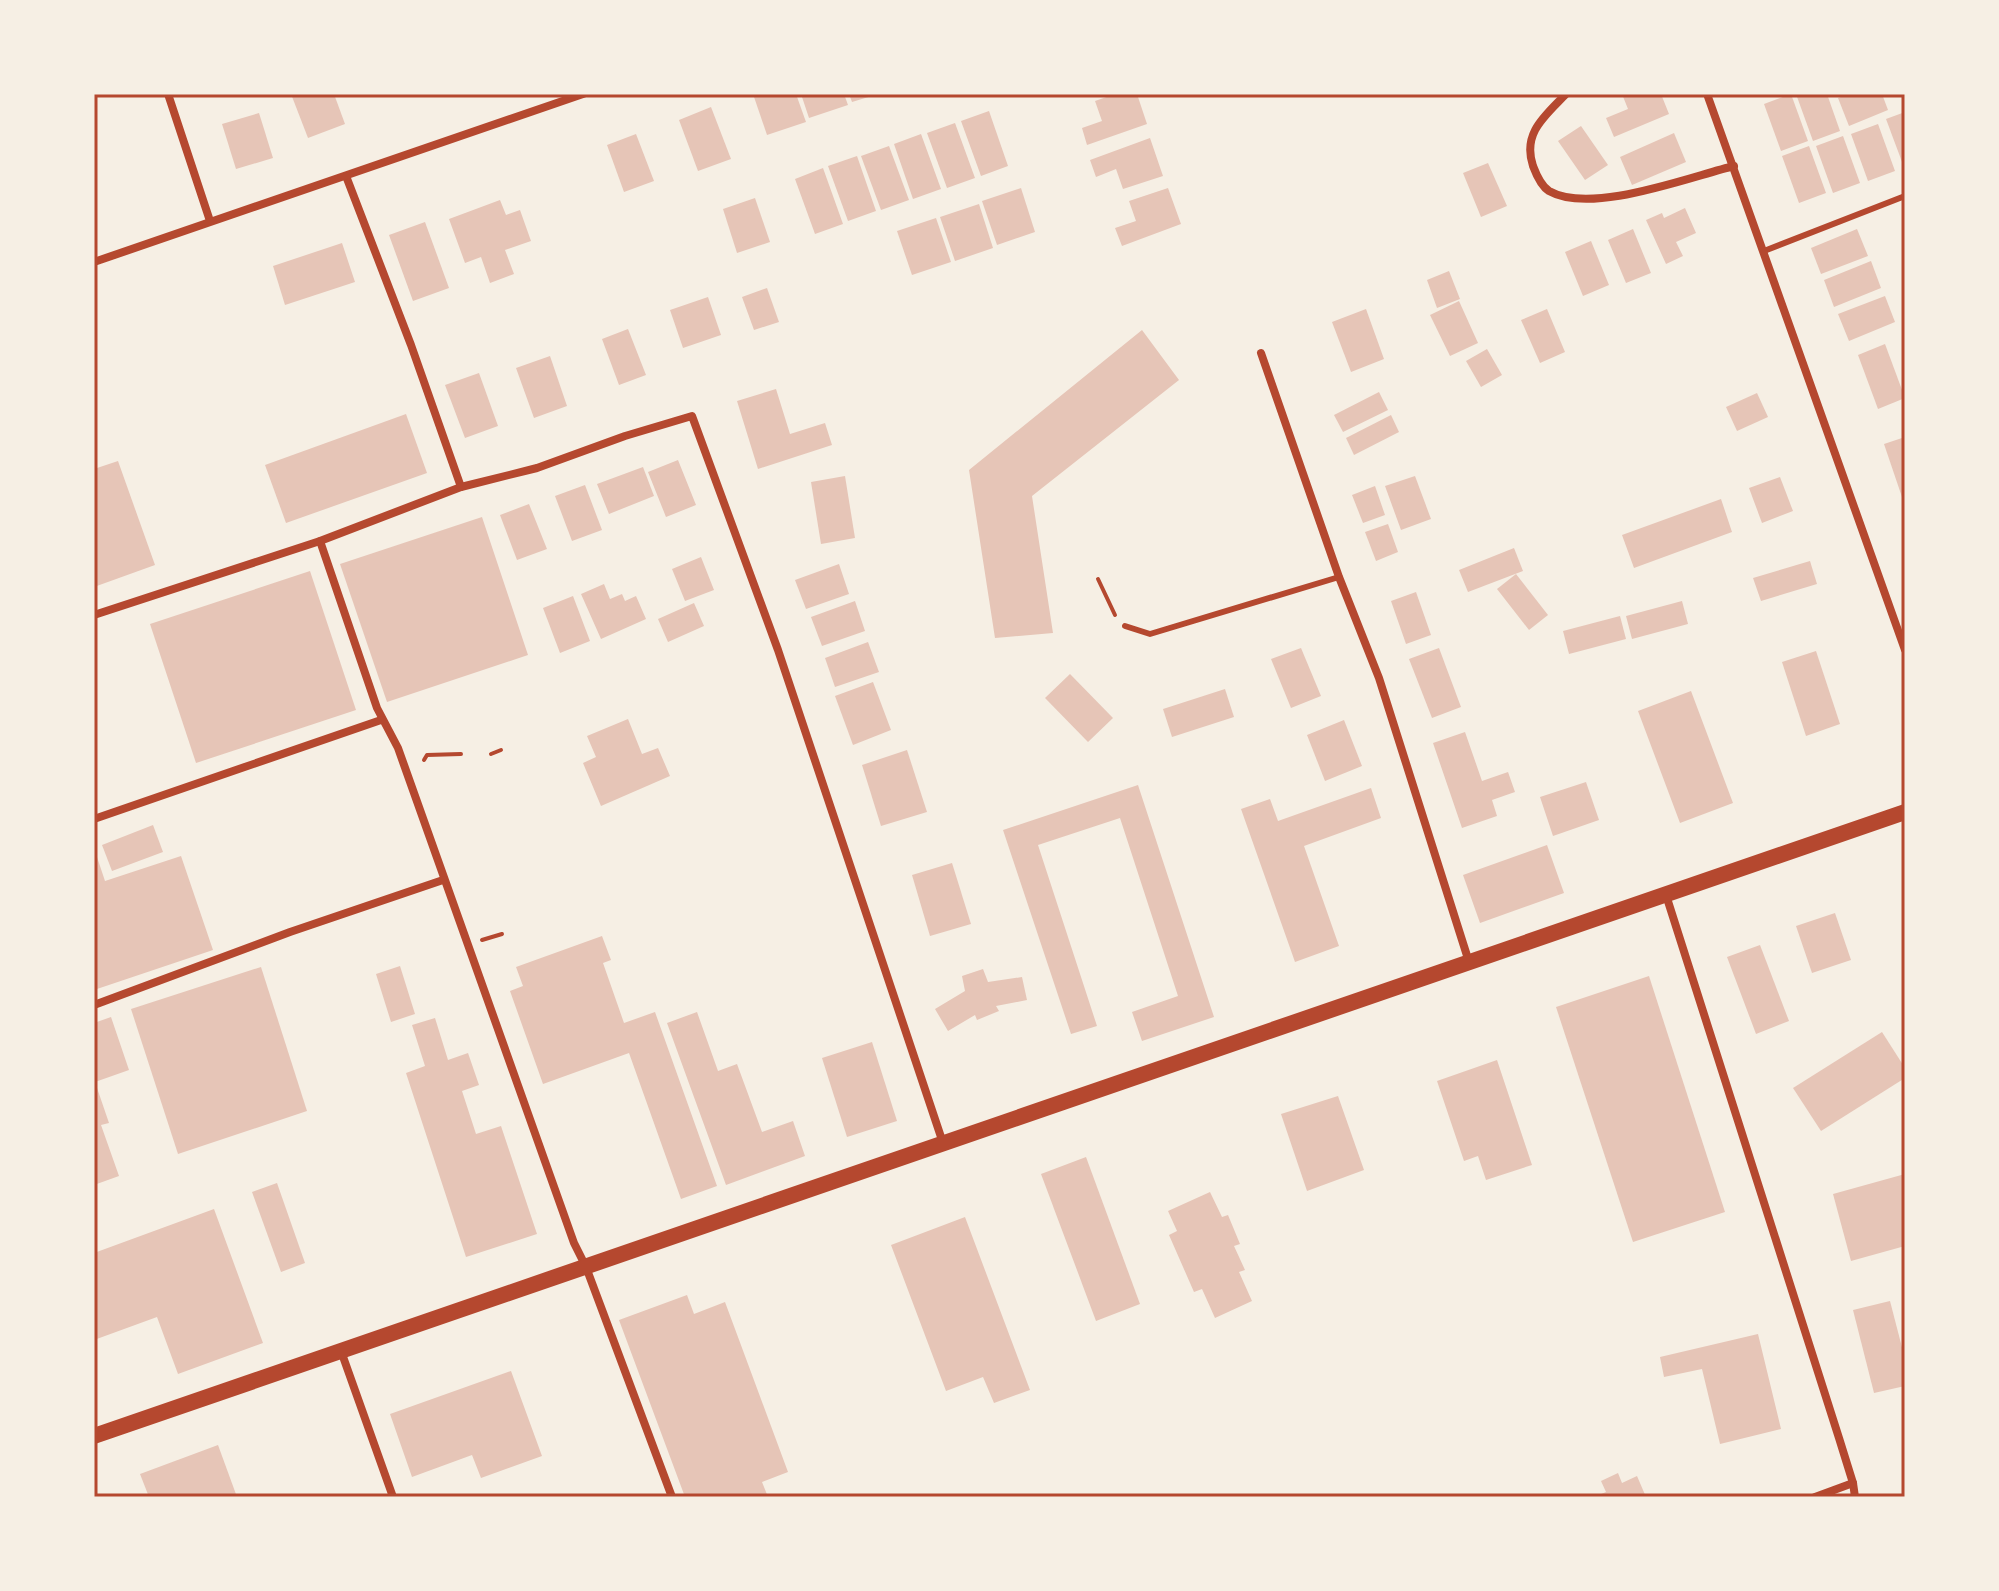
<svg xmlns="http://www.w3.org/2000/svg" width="1999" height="1591" font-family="Lato,sans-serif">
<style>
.building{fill:#e6c5b7}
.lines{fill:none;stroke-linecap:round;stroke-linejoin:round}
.path{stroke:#b5482f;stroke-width:4}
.service{stroke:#b5482f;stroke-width:6}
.minor{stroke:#b5482f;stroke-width:8}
.secondary{stroke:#b5482f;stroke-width:16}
.neatline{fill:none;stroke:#b5482f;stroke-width:3}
</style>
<rect width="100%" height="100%" fill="#f6efe4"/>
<g class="building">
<polygon points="291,94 334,94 345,124 308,138"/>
<polygon points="753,94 796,94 806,122 767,135"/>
<polygon points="801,94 844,94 848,105 809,118"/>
<polygon points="849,94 875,94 875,95 852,102"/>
<polygon points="1115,94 1137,94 1147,124 1087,145 1082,128 1102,121 1095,101"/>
<polygon points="1622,94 1661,94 1669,114 1614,137 1606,118 1628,109"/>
<polygon points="1791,94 1808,141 1781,151 1764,104"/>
<polygon points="1796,94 1827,94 1840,131 1813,141"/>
<polygon points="1849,94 1882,94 1888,110 1849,126 1838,98"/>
<polygon points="711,107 731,159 698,171 679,120"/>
<polygon points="989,111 1008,166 981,176 961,121"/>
<polygon points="1905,112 1905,170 1886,119"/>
<polygon points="259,113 273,158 236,169 222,124"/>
<polygon points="955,123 975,178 947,188 927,133"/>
<polygon points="1878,124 1895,171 1868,181 1851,134"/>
<polygon points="1581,126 1608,165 1585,180 1558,141"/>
<polygon points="1674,133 1686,162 1632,185 1620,157"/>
<polygon points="636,134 654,181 624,192 607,145"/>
<polygon points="921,134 941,189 913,199 894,144"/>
<polygon points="1843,136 1860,183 1833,193 1816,146"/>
<polygon points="1150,138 1163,176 1123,189 1116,169 1096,177 1090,160"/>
<polygon points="889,146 909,200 881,210 861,156"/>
<polygon points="1809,146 1826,193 1799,203 1782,156"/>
<polygon points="857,156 876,211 848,221 828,166"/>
<polygon points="1488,163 1507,206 1481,217 1463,173"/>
<polygon points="823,168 843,224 815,234 795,179"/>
<polygon points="1021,188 1035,232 997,245 982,201"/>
<polygon points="1168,188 1181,224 1122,246 1115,228 1136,221 1129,201"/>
<polygon points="755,198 770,242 737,253 723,209"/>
<polygon points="500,200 506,215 520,210 531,241 505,250 514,274 490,283 481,257 465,263 449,219"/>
<polygon points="979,204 993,248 955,261 940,217"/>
<polygon points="1685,208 1696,233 1676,242 1683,256 1666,264 1646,220 1662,213 1664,218"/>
<polygon points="936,218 951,262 912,275 897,231"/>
<polygon points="425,222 449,288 413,301 389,235"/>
<polygon points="1633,229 1651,273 1626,283 1608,240"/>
<polygon points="1857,229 1868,256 1821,274 1811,248"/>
<polygon points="1591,241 1609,285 1583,296 1565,252"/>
<polygon points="342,243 355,282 285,305 273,266"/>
<polygon points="1871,261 1881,288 1834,307 1824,280"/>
<polygon points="1449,271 1460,299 1437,308 1427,280"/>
<polygon points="767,288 779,322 754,330 742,297"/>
<polygon points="1885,296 1895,322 1849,341 1838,314"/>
<polygon points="708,297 721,335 683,348 670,310"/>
<polygon points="1459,301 1478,343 1450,356 1430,315"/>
<polygon points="1366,309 1384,359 1351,372 1332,322"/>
<polygon points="1547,309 1565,352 1540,363 1521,320"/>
<polygon points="628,329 646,375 619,385 602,339"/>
<polygon points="1142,330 1179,380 1032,496 1053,633 995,638 969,470"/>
<polygon points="1885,344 1905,398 1878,409 1858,355"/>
<polygon points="1487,349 1502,375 1481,387 1466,361"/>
<polygon points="550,356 567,406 534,418 516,368"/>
<polygon points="479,373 498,426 465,438 445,385"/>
<polygon points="776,389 790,434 825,423 832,445 758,469 737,401"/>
<polygon points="1379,392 1388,410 1343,432 1334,415"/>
<polygon points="1757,393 1768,417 1737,431 1726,407"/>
<polygon points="406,414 427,473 286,523 265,465"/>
<polygon points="1391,415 1399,432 1354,455 1346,438"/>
<polygon points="1905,437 1905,503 1904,503 1884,444"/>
<polygon points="678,460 696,505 666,517 648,472"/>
<polygon points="118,461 155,565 94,587 94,469"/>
<polygon points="643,467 654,496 609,514 597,484"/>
<polygon points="845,476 855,538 821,544 811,482"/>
<polygon points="1415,476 1431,519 1401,530 1385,486"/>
<polygon points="1780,477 1793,511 1762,523 1749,488"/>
<polygon points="585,485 602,530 572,541 555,496"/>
<polygon points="1375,486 1385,515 1363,523 1352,495"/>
<polygon points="1721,499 1732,532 1634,568 1622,535"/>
<polygon points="529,504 547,549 517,560 500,515"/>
<polygon points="482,517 528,655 387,702 340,564"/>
<polygon points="1388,524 1398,552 1376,561 1365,532"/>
<polygon points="1514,548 1523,571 1468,592 1459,570"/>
<polygon points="701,557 714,590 685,601 672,569"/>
<polygon points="1810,561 1817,584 1761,601 1753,578"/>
<polygon points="839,564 849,594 806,609 795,580"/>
<polygon points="310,571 356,710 196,763 150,624"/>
<polygon points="1516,574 1548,615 1529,630 1497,589"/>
<polygon points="604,584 610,599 622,594 625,601 636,596 646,619 601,639 581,594"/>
<polygon points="1416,592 1431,635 1406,644 1391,601"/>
<polygon points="573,596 590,641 560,653 543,608"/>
<polygon points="855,601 865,631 822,646 811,617"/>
<polygon points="1682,601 1688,624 1632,639 1626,616"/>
<polygon points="694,603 704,626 668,642 658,619"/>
<polygon points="1620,616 1626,639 1569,654 1563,631"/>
<polygon points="868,642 879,672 835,687 825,658"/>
<polygon points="1301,648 1321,696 1291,708 1271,659"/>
<polygon points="1439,648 1461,707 1432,718 1409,659"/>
<polygon points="1816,651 1840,724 1806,736 1782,662"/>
<polygon points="1070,674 1113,718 1088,742 1045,698"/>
<polygon points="873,682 891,730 853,745 835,696"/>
<polygon points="1225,689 1234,717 1172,737 1163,709"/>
<polygon points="1691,691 1733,803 1680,823 1638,711"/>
<polygon points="628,719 642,754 658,748 670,776 601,806 583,763 596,757 587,736"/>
<polygon points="1344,720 1362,766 1325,781 1307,735"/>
<polygon points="1465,732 1482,781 1508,772 1515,792 1492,800 1497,816 1462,828 1433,743"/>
<polygon points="907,750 927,812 881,826 862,765"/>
<polygon points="1586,782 1599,820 1553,836 1540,797"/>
<polygon points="1138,785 1214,1017 1142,1041 1132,1012 1178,996 1120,818 1038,845 1097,1026 1071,1034 1003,830"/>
<polygon points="1371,788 1381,818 1304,846 1339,946 1295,962 1241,809 1270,799 1278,821"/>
<polygon points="153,825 163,852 112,871 102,845"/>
<polygon points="1547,845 1564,893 1480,923 1463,875"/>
<polygon points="94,848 105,881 181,856 213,950 94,990"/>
<polygon points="952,863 971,924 930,936 912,875"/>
<polygon points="1835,913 1851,960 1812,973 1796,926"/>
<polygon points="602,936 611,960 603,963 624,1023 655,1012 717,1186 681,1199 629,1053 543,1084 510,991 523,986 516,967"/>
<polygon points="1760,945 1789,1021 1756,1034 1727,957"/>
<polygon points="400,966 415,1014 391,1022 376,974"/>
<polygon points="261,967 307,1111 178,1154 131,1009"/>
<polygon points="983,969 988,982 1022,977 1027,1000 996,1006 999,1011 977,1020 975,1015 948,1031 935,1009 965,991 962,976"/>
<polygon points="1649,976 1725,1212 1633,1242 1556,1007"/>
<polygon points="697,1012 718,1071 737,1064 762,1132 793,1121 805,1156 726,1185 667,1023"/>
<polygon points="111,1017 129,1070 95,1082 109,1123 101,1125 119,1176 94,1185 94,1023"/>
<polygon points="435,1018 448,1060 468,1053 479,1085 462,1091 476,1134 501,1126 537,1234 466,1257 406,1073 425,1066 412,1025"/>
<polygon points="1882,1032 1905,1068 1905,1078 1821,1131 1793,1088"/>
<polygon points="872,1042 897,1121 847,1137 822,1058"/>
<polygon points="1497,1060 1532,1165 1486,1180 1478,1156 1464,1161 1437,1081"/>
<polygon points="1338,1096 1364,1170 1307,1191 1281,1114"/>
<polygon points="1086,1157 1140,1304 1096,1321 1041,1174"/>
<polygon points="1905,1174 1905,1246 1851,1261 1833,1194"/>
<polygon points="277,1183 305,1263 281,1272 252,1192"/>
<polygon points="1210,1192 1222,1217 1228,1215 1240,1244 1234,1246 1245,1270 1239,1272 1252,1301 1215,1318 1202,1289 1194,1292 1169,1235 1177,1231 1168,1211"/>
<polygon points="214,1209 263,1343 178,1374 157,1317 94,1340 94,1253"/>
<polygon points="965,1217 1030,1390 994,1403 983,1377 946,1391 891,1245"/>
<polygon points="687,1295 694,1314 725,1302 788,1472 762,1482 768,1497 685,1497 619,1320"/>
<polygon points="1890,1301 1905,1359 1905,1386 1874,1393 1853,1310"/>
<polygon points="1758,1334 1781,1429 1720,1444 1702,1369 1664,1377 1660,1357"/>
<polygon points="511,1371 542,1456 481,1478 472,1455 412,1477 390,1414"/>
<polygon points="218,1445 237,1497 149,1497 140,1474"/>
<polygon points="1618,1473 1622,1483 1637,1476 1646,1497 1594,1497 1606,1492 1601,1481"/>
</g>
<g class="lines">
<g class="path">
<polyline points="1098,579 1115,615"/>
<polyline points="491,754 501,750"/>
<polyline points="424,760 427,755 461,754"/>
<polyline points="482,940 502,934"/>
</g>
<g class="service">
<polyline points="1764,251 1905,196"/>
<polyline points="1125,626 1150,634 1339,577"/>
</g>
<g class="minor">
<polyline points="168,94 210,221"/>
<path d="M1566 94C1545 116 1522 133 1533 166 1536 174 1541 186 1549 191 1591 215 1689 177 1734 166"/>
<polyline points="1707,94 1905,650"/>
<polyline points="346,176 411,345 461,487"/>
<polyline points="94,262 583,94"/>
<polyline points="1261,353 1339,577 1379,678 1469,962"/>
<polyline points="320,541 377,708 398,748 574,1243 586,1267 672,1497"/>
<polyline points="94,615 320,541 461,487 537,468 625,436 692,416 778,650 943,1143"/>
<polyline points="94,819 381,720"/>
<polyline points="1666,895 1839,1438 1853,1483 1855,1497"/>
<polyline points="94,1005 290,932 443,880"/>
<polyline points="341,1351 393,1497"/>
<polyline points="1815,1497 1853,1483"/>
</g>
<polyline class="secondary" points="94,1436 1905,812"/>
</g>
<rect width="1999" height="1591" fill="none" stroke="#f6efe4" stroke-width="192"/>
<rect x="96" y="96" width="1807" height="1399" class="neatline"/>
</svg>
